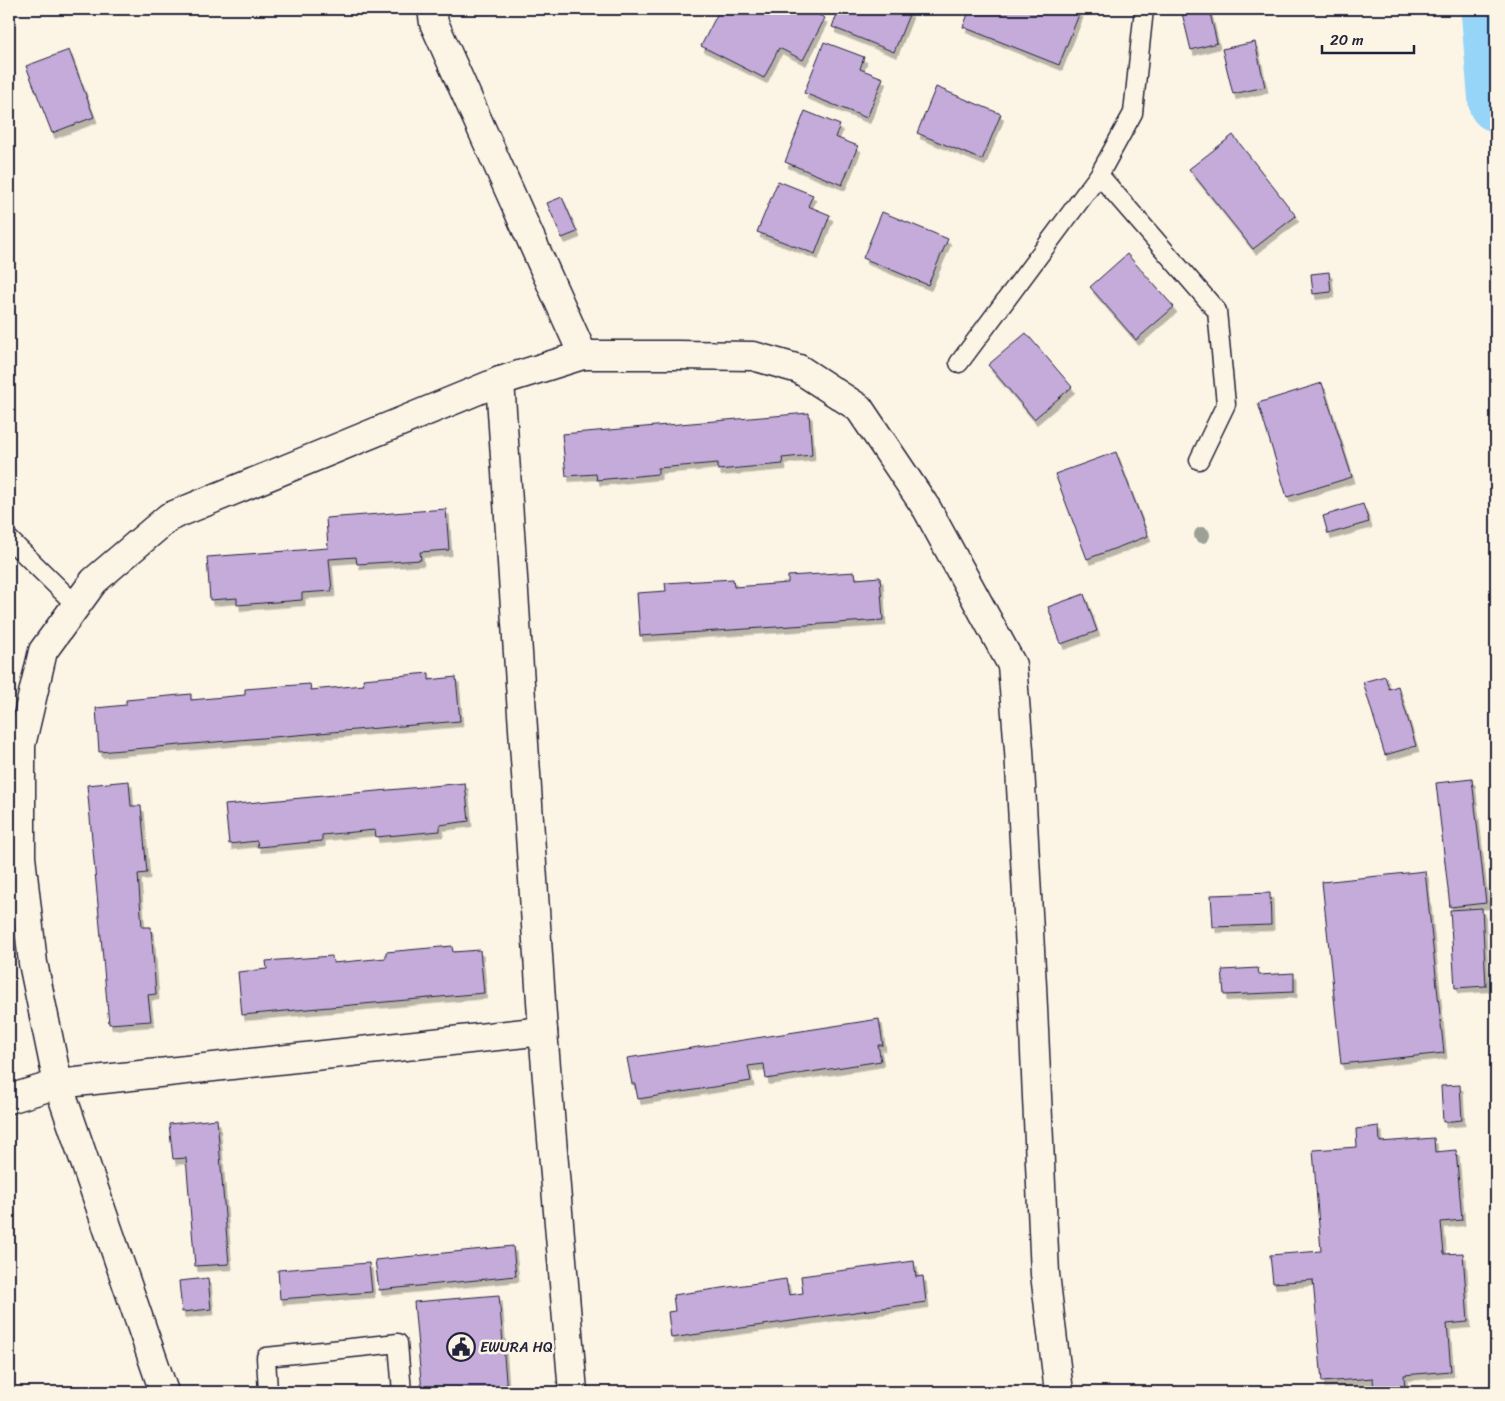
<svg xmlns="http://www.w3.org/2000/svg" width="1505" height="1401" font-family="Sriracha,sans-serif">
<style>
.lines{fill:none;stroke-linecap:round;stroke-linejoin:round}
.river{stroke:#96d5f7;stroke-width:55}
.building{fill:#c4abd9;stroke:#22223b;filter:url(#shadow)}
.service-casing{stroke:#22223b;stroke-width:21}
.minor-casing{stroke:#22223b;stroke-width:31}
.service{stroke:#fcf5e5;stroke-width:18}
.minor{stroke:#fcf5e5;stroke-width:28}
.tree{fill:#9ca097}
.labels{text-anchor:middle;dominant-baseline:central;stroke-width:5;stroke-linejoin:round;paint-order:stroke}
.poi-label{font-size:15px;fill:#22223b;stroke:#fcf5e5;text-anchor:start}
</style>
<defs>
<filter id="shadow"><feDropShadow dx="3" dy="5.5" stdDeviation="0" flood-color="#0004"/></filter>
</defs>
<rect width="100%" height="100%" fill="#fcf5e5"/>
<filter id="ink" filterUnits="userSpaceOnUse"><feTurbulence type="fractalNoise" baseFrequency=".02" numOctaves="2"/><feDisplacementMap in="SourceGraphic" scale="10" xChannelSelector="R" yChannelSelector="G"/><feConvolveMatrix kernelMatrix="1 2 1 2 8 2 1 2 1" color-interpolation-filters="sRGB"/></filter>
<g filter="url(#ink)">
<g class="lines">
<polyline class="river" points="1488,9 1496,104"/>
</g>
<g class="building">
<polygon points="720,9 806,9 825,18 803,60 779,48 764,78 701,46"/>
<polygon points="839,9 902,9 910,12 894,52 832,27"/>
<polygon points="970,9 1070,9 1080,12 1059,65 963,27"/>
<polygon points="1181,9 1209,9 1217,43 1191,50"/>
<polygon points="824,42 864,57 860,69 883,78 867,118 804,93"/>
<polygon points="1255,42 1265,87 1233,94 1222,49"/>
<polygon points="69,50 94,117 52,133 26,66"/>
<polygon points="936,87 1001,114 982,160 917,133"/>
<polygon points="805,111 840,125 835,137 858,146 842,185 785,162"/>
<polygon points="1233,135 1296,216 1253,249 1189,169"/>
<polygon points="778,181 813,195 808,206 830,215 815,254 757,232"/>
<polygon points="562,197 577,232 562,238 547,203"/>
<polygon points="882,212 948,239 928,285 863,258"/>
<polygon points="1127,254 1174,307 1136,340 1090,287"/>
<polygon points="1329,272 1331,292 1313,294 1311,274"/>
<polygon points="1026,333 1072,387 1034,419 988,365"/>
<polygon points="1322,383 1352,477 1287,497 1258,403"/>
<polygon points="809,413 812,455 782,458 783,464 718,470 718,463 658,468 658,474 597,480 596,474 566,476 562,434"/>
<polygon points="1116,452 1148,536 1087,559 1055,474"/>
<polygon points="1363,504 1369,522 1328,534 1323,516"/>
<polygon points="446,509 449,550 420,552 421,560 357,564 356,557 329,559 332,591 302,593 302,600 237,605 237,598 210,600 207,557 328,548 326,518"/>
<polygon points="855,572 856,579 880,577 883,620 640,636 637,593 666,591 665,583 733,579 734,587 788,583 788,576"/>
<polygon points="1084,594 1097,631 1061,644 1048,607"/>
<polygon points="429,673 429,680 456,677 460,721 99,752 96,708 126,705 126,700 191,694 191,700 245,695 245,689 310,684 311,690 364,685 363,679"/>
<polygon points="1385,676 1389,689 1398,686 1416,746 1385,755 1363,682"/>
<polygon points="1472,779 1486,903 1450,907 1436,783"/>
<polygon points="129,781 131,806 141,806 147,873 138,874 142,927 151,927 156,994 148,995 151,1021 109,1024 87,785"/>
<polygon points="465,783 469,821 440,825 440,831 376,837 375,830 322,835 322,841 258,847 257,841 229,844 225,805"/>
<polygon points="1425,871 1444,1053 1341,1064 1322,882"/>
<polygon points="1270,893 1271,925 1213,927 1211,895"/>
<polygon points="1482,908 1486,986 1455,988 1450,910"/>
<polygon points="452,946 453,952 480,950 484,993 242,1015 238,972 267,969 266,961 332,956 333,963 386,958 386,952"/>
<polygon points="1258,968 1259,975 1294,973 1294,992 1224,995 1222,970"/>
<polygon points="879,1019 883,1045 878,1045 881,1061 766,1079 764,1064 748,1066 751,1081 638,1099 635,1084 632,1084 627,1058"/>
<polygon points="1460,1085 1462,1120 1443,1122 1441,1086"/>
<polygon points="217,1119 229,1264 195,1266 186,1158 173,1159 169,1124"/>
<polygon points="1379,1126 1380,1142 1434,1138 1435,1152 1456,1150 1462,1220 1441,1222 1444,1254 1463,1253 1468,1322 1447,1324 1451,1371 1404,1375 1405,1392 1374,1392 1373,1378 1322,1382 1313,1280 1273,1283 1270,1255 1321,1251 1313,1150 1357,1147 1356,1129"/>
<polygon points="513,1246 516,1276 379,1290 375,1260"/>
<polygon points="914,1261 916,1277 923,1276 926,1302 671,1338 668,1312 675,1311 673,1295 786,1279 789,1295 803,1293 801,1276"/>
<polygon points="369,1263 372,1292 280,1299 278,1270"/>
<polygon points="208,1278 211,1309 182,1312 179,1281"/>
<polygon points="499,1295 507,1392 422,1392 414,1302"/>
</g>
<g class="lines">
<defs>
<g id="service">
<polyline points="1099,175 1217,311 1226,404 1199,460"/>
<polyline points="959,363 1099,175 1133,113 1144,9"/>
<polyline points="9,539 76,605"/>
<polyline points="268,1392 266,1357 398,1343 402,1392"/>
</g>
<g id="minor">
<polyline points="432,9 434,23 583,355"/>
<polyline points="500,381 543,1031 573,1392"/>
<polyline points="9,1099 58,1084 543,1031"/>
<polyline points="164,1392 58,1084 33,963 21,857 21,745 43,651 94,581 169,517 500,381 583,355 676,355 753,356 799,369 859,408 927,509 1012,665 1019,750 1032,986 1045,1274 1059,1392"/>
</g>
</defs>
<use href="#service" class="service-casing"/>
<use href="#minor" class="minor-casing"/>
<use href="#service" class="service"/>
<use href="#minor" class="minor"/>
</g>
<circle class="tree" cx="1202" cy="535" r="8"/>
</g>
<defs>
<symbol id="civic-ring" viewBox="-11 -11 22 22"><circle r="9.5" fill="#fcf5e5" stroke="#22223b" stroke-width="1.5"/><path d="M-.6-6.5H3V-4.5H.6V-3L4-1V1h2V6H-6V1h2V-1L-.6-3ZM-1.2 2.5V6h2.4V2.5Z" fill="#22223b"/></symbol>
</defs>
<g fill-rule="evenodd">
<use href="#civic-ring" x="445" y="1331" width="32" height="32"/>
</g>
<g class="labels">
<g class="poi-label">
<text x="480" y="1347">EWURA HQ</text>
</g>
</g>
<rect width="1505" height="1401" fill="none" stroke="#fcf5e5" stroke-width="30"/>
<rect x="15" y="15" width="1475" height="1371" fill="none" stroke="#22223b" stroke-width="2" filter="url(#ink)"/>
<path d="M1322 45v8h92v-8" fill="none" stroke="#22223b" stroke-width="2.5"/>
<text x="1330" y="45" font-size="15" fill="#22223b" stroke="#fcf5e5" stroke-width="4" paint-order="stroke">20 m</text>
</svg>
